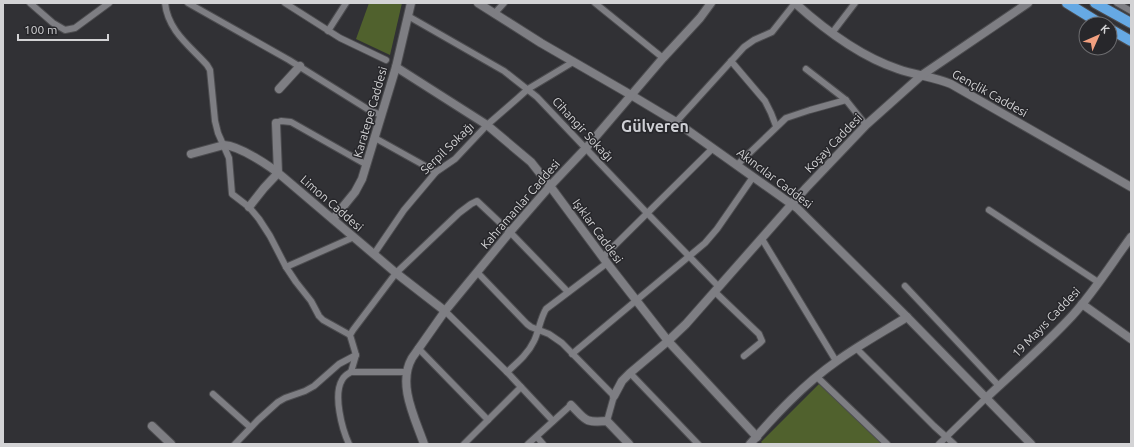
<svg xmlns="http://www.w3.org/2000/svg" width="1134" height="447" font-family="Ubuntu,sans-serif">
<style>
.green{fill:#50612d}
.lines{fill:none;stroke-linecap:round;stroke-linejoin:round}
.minor-casing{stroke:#4d4d50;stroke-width:8}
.tertiary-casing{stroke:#4d4d50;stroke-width:10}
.trunk-casing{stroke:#4d4d50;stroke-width:12}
.minor{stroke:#7e7e83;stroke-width:6}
.tertiary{stroke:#7e7e83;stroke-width:8}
.trunk{stroke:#66a9e4;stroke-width:10}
.labels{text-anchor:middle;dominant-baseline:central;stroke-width:3;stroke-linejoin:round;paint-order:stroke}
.street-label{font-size:12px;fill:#d3d3d5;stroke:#27272b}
.district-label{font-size:16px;font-weight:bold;fill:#cecfd4;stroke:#27272b}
</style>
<rect width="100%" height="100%" fill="#313135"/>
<g class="green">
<polygon points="369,3 402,3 390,55 356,39"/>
<polygon points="820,383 882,444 763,444 761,442"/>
</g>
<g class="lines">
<defs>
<g id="minor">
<polyline points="30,3 53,23 65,30 75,28 109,3"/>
<path d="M165 3C168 31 190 46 207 65L210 70 215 121 218 133 229 158 232 194 249 207 259 219 270 236 286 267 296 282 311 301 319 316 323 320 350 335"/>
<polyline points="188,3 289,60 369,110 381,115"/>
<polyline points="285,3 340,38 386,60"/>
<polyline points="595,3 663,58"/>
<polyline points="1117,3 1131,11"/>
<polyline points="494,14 504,3"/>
<polyline points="408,16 504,71 537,97 647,213 719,287"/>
<polyline points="328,31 346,3"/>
<polyline points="832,33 855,3"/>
<polyline points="731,61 765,101 771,113 776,126"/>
<polyline points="806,69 846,100 866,125"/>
<polyline points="676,122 744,47 754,40 772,32 795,3"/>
<polyline points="276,123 281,121 291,122 367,165"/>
<polyline points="375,138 436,172"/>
<polyline points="737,165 786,118 810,110 846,100"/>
<polyline points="989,210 1098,282"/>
<polyline points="762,239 836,361"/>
<polyline points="374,254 404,210 436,172 455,159 487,125 518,98 528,89 573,62"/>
<polyline points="603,257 713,148"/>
<polyline points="286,267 354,237"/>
<polyline points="477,272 527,324 531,327 549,334 562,343 614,396 607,421"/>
<polyline points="905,286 999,386"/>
<polyline points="715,292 759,334 762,341 760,343 744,356"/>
<polyline points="445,311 507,372 553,421"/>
<polyline points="418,348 488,420"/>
<polyline points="857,349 934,426 954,444"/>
<polyline points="572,354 705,243 717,229 753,177"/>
<polyline points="351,372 356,355 350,335 353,330 396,273 459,213 471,204 477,201 510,232 568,292"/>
<polyline points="351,372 406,372"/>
<path d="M507 372C517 363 528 354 534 341 539 331 540 319 546 309L607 263"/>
<polyline points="630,373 698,444"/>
<polyline points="817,377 887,444"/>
<polyline points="213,394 250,427"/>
<polyline points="537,437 543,444"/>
<polyline points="235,444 258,420 278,402 285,398 305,391 314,386 339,364 356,355"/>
<path d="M349 444C342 429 333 395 342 380 344 376 347 374 351 372"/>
<polyline points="464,444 521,387"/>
<polyline points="528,444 571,405"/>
<polyline points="939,444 986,398"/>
</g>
<g id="tertiary">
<polyline points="478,3 541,43 631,95 676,122 797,208 907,317 1031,444"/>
<path d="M795 3C825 30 859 56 898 69 915 75 934 77 951 84L1131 187"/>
<polyline points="396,67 487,125 531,162 550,186 607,263 668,341 757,437"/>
<polyline points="279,89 300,66"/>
<path d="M191 154 224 145C240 146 270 166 283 177L396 273 445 311"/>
<polyline points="249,207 264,188 278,173 276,123"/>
<polyline points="333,219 355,192 362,179 396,67 411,3"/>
<polyline points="1082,304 1131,339"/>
<polyline points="614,396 622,381 630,373 668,341 686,324 806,188 866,125 922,75 1028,3"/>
<path d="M986 398C1015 371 1045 345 1072 316 1094 292 1112 263 1131 237"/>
<path d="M571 405C586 420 584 423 607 421L629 444"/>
<polyline points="152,426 171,444"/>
<path d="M424 444C415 418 397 384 412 358L445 311 510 232 550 186 586 148 663 58 700 18 711 3"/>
<path d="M750 444C776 414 804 384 837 361 859 345 883 332 907 317"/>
</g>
<g id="trunk">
<polyline points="1067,3 1101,24"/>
<polyline points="1095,3 1131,23"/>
<polyline points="1110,29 1131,41"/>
</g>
</defs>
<use href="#minor" class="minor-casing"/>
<use href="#tertiary" class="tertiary-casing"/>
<use href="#trunk" class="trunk-casing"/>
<use href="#minor" class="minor"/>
<use href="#tertiary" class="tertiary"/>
<use href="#trunk" class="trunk"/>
</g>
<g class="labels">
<g class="street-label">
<text transform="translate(990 93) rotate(29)">Gençlik Caddesi</text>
<text transform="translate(370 112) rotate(-74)">Karatepe Caddesi</text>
<text transform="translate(583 129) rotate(47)">Cihangir Sokağı</text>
<text transform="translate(833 143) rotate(-46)">Koşay Caddesi</text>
<text transform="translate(447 148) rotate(-44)">Serpil Sokağı</text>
<text transform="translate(775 178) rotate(37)">Akıncılar Caddesi</text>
<text transform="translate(332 203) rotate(41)">Limon Caddesi</text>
<text transform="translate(520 204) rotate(-49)">Kahramanlar Caddesi</text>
<text transform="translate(598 231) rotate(54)">Işıklar Caddesi</text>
<text transform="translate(1046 322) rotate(-46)">19 Mayıs Caddesi</text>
</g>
<g class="district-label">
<text x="655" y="126">Gülveren</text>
</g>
</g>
<rect width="1134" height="447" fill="none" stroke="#d3d3d5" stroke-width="8"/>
<g transform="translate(1098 36) rotate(45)"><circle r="19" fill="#27272b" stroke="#6c6c6f"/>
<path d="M0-3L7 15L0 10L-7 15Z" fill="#f2a080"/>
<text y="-6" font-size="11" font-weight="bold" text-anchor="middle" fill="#d3d3d5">K</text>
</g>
<path d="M18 34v6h90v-6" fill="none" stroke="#d3d3d5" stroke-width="2"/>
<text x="24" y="34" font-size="12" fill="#d3d3d5" stroke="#27272b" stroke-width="3" paint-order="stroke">100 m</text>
</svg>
